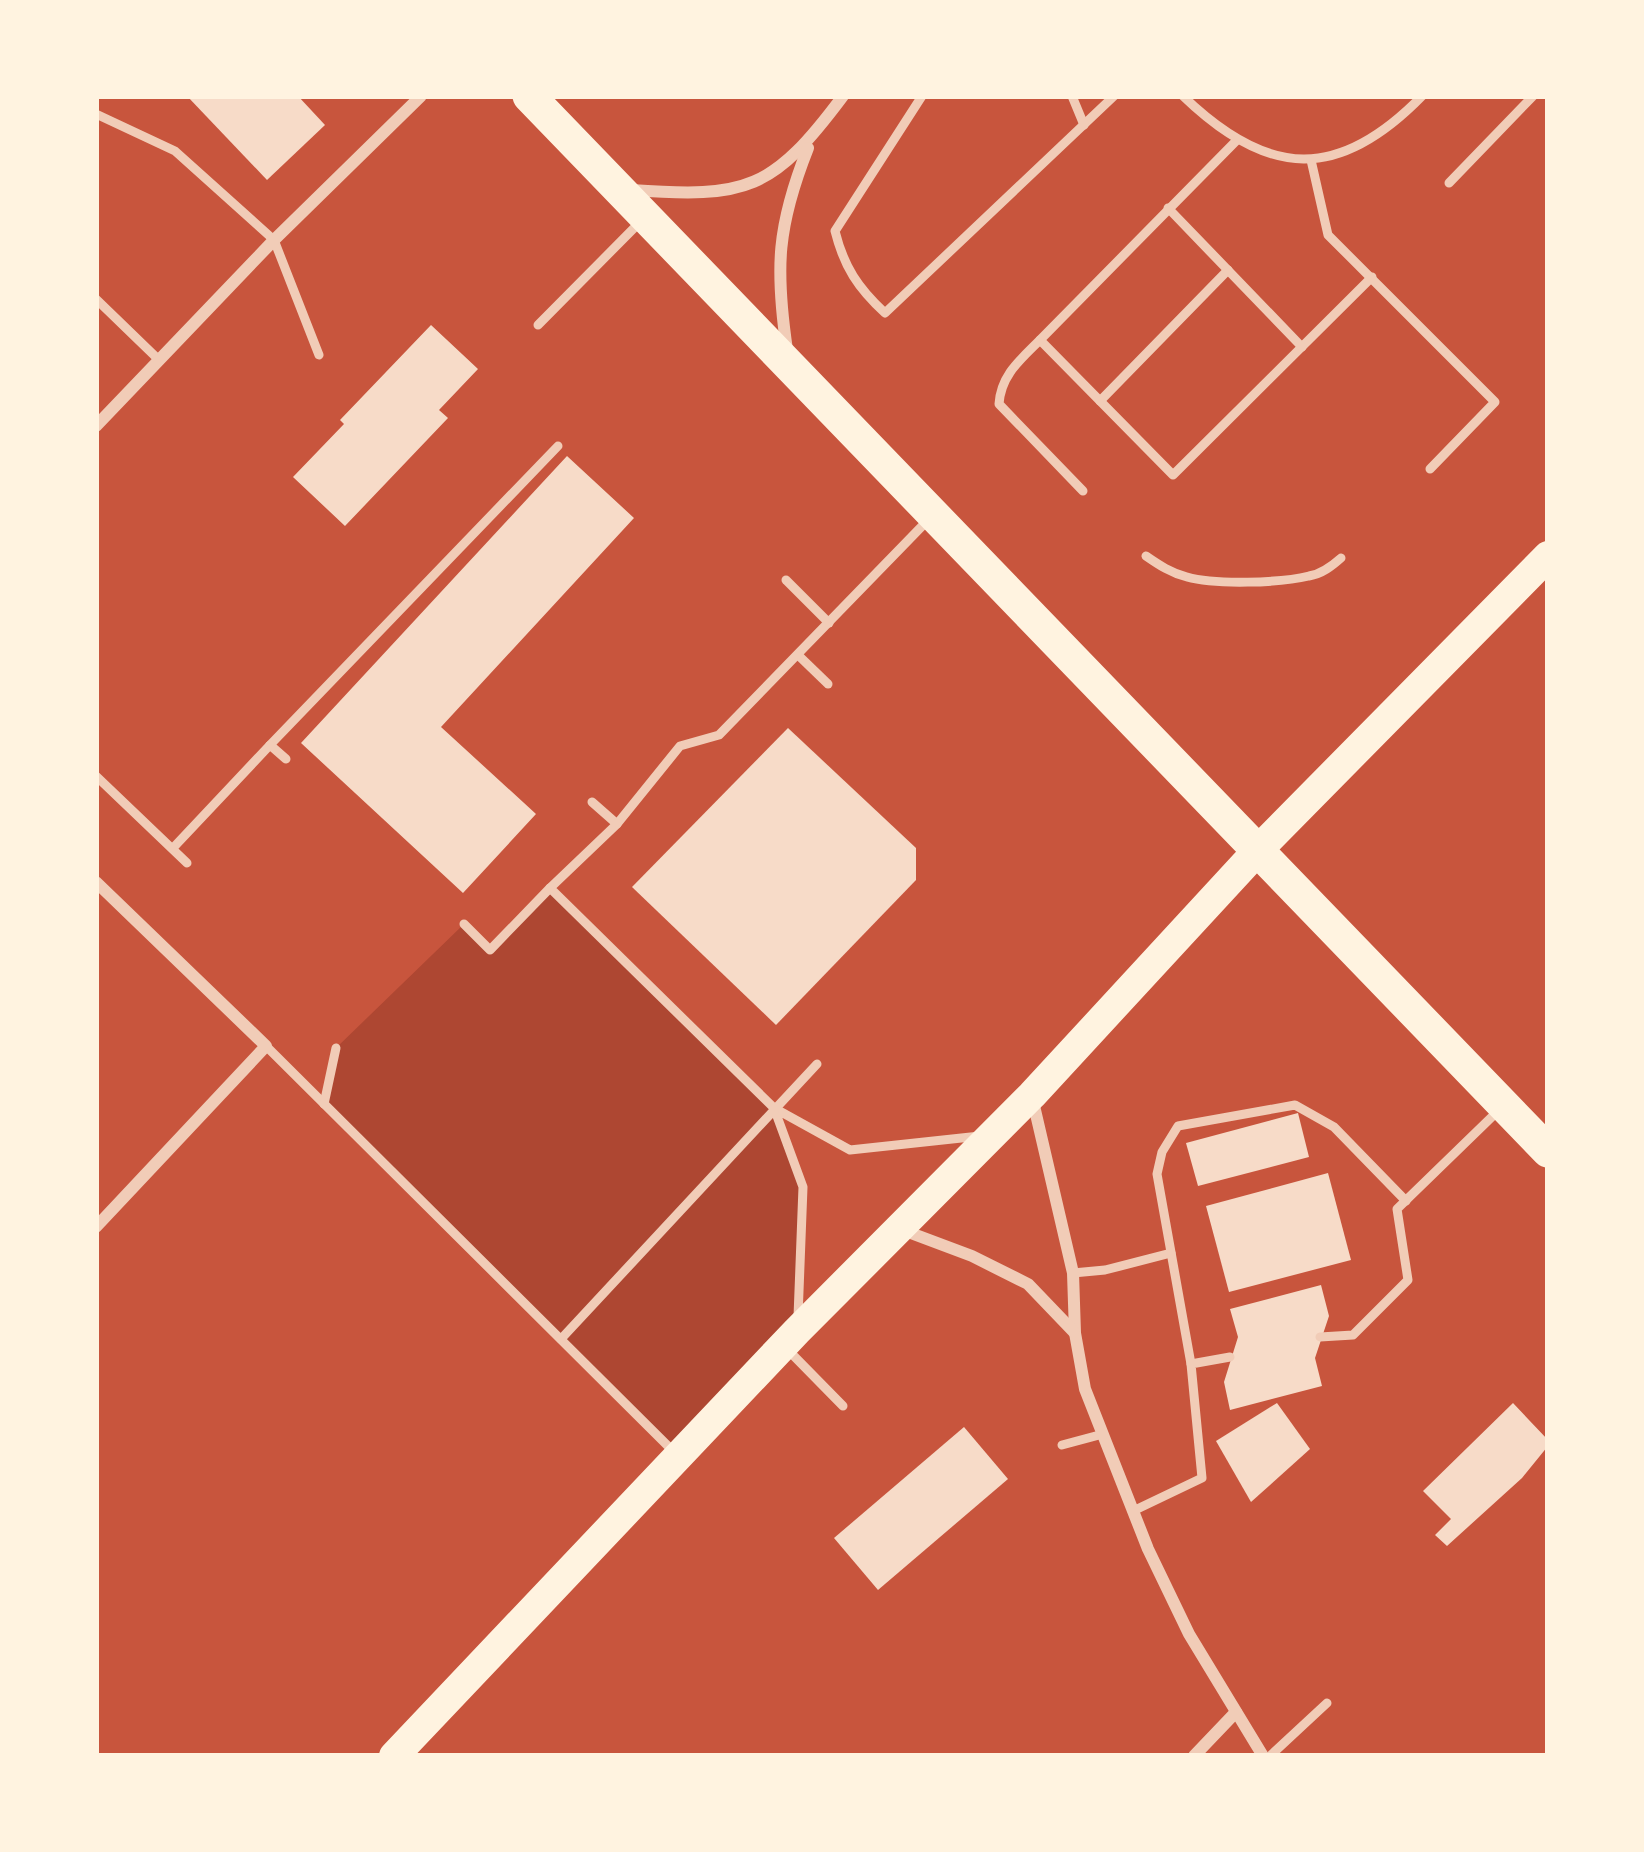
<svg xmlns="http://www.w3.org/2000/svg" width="1644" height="1852" font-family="Karla,sans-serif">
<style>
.green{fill:#ae4732}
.building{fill:#f7dbc8}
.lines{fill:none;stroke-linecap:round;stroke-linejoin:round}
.service{stroke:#f1ccb7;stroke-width:9}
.minor{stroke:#f1ccb7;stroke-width:12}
.primary{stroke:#fff3e0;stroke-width:30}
.trunk{stroke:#fff3e0;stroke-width:33}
</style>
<rect width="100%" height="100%" fill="#c8553d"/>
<polygon class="green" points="550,888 774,1108 803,1187 797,1331 678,1456 324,1104 336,1048 464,924 490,950"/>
<g class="building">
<polygon points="187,96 298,96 325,125 267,180"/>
<polygon points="431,325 478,369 439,410 448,418 345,526 293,477 344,424 340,420"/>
<polygon points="567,456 634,518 441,727 536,814 463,893 301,743"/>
<polygon points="788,728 916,848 916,880 776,1025 632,887"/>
<polygon points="1298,1113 1309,1157 1198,1186 1186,1143"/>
<polygon points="1328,1173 1351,1260 1229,1292 1206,1206"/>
<polygon points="1321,1285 1329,1316 1315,1358 1322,1386 1230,1410 1224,1382 1238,1337 1230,1309"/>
<polygon points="1277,1403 1310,1449 1251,1502 1216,1441"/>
<polygon points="1513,1403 1548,1440 1548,1446 1522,1478 1447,1546 1435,1535 1451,1519 1423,1491"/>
<polygon points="964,1427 1008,1479 878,1590 834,1538"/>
</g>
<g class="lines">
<g class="service">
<path d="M922 96 835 231C844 267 858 288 885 313L1114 96"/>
<polyline points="1072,96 1084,125"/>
<path d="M1183 96C1269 179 1339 181 1422 96"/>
<polyline points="96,114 175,151 274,240 319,355"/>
<polyline points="1237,140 1040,340 1173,475 1372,277"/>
<polyline points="1311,160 1328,235 1495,402 1430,469"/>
<polyline points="1449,183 1533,96"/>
<polyline points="1168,208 1302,347"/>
<polyline points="96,299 159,360"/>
<polyline points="538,325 641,221"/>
<path d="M1040 340C1020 360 1001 375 999 404L1083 491"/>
<polyline points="1100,401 1228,270"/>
<path d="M1146 556C1159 565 1171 573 1187 577 1215 585 1280 583 1309 576 1322 574 1332 566 1341 558"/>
<polyline points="786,580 829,623"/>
<polyline points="798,655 828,684"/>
<polyline points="286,759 270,745 558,446"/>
<polyline points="96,776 187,863"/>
<polyline points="592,802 617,824"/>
<polyline points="173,848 270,745"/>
<polyline points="464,924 490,950 550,888"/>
<polyline points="266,1046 674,1452"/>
<polyline points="324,1104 336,1048"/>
<polyline points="774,1108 550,888 617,824 680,746 719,735 928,520"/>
<polyline points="1073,1273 1105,1270 1171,1253"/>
<polyline points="798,1317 803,1187 774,1108 850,1150 980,1136"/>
<polyline points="1320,1337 1353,1335 1408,1280 1397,1209 1500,1109"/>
<polyline points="561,1339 817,1064"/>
<polyline points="788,1350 843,1406"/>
<polyline points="1191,1364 1157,1174 1162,1152 1178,1126 1295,1105 1334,1127 1406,1201"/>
<polyline points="1062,1445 1103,1434"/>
<polyline points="1133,1511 1202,1478 1191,1364 1230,1357"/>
<polyline points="1270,1756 1327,1703"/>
</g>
<g class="minor">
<path d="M631 190C747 198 772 191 843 96"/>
<path d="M787 350C775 268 777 226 808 148"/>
<polyline points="96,426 274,240 421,96"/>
<polyline points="96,882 266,1046 96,1227"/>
<polyline points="1032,1097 1073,1273 1075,1333 1085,1389 1148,1549 1189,1634 1263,1756"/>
<polyline points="900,1229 972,1256 1028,1284 1074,1332"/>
<polyline points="1194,1756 1236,1712"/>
</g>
<polyline class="primary" points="394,1756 797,1331 1032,1095 1259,849 1548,556"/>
<polyline class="trunk" points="529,96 1548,1151"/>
</g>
<rect width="1644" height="1852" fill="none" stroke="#fff3e0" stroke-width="198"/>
</svg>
